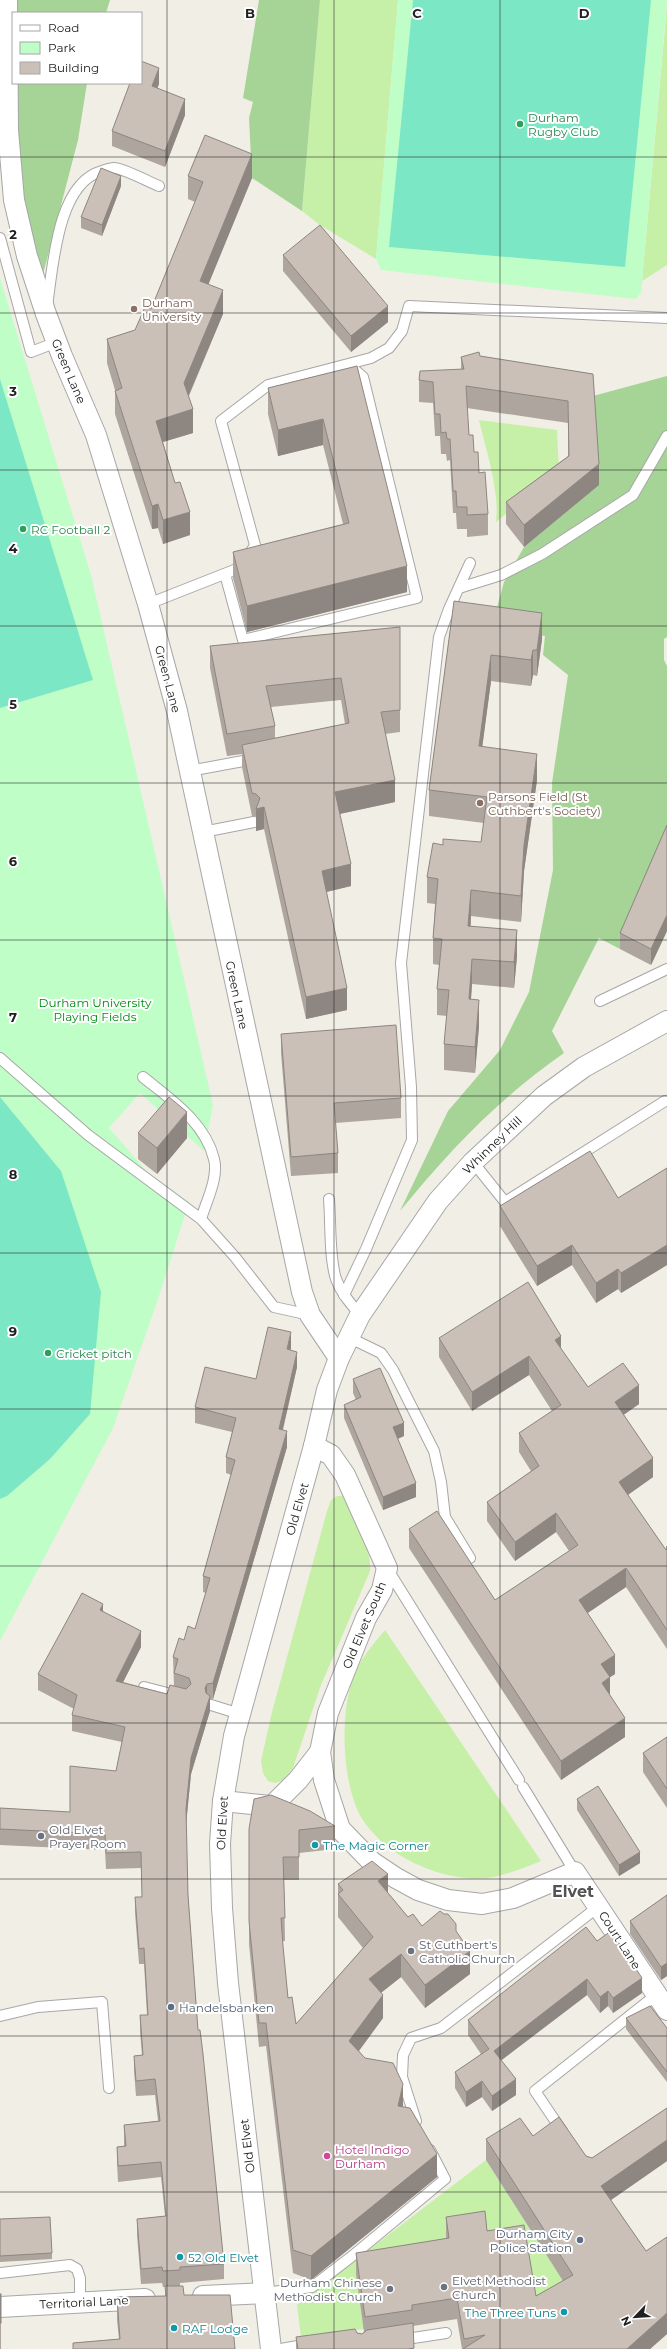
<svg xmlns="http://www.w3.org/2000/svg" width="667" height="2349" font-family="Montserrat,sans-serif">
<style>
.grass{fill:#c6f0a7}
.forest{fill:#a5d496}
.park{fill:#bffec7}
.pitch{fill:#7ce7c4}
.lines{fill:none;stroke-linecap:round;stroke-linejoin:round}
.lane-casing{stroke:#a7a7a7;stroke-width:12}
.street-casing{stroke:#a7a7a7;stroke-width:22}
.lane{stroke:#fff;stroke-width:10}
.street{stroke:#fff;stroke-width:20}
.wall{fill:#aea59e;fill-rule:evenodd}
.shaded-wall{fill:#8d8681}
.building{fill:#cac0b8;stroke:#8d8681}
.grid{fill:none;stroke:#202020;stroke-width:1;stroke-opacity:0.55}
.leisure-dot{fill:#2e9e5b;stroke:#fff;stroke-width:1.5}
.education-dot{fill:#8d6e63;stroke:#fff;stroke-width:1.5}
.worship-dot{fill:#6b7280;stroke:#fff;stroke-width:1.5}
.culture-dot{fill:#0f9aa8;stroke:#fff;stroke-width:1.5}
.service-dot{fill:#5c6f8a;stroke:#fff;stroke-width:1.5}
.hotel-dot{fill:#d1479c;stroke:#fff;stroke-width:1.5}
.labels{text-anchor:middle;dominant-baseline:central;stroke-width:4;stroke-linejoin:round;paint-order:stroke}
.leisure-label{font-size:12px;fill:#27864d;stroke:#fff;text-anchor:start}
.education-label{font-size:12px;fill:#785e54;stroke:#fff;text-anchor:start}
.street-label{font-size:12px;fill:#202020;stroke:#fff}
.park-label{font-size:12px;fill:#018a14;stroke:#fff}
.worship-label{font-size:12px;fill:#5b616d;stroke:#fff;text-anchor:start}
.culture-label{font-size:12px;fill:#0d838f;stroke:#fff;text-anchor:start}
.service-label{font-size:12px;fill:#4e5e75;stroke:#fff;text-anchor:start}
.hotel-label{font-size:12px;fill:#b23c85;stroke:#fff;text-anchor:start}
.district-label{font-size:16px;font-weight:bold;fill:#535353;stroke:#fff}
.grid-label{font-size:13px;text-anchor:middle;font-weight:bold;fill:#202020;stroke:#fff;stroke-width:4;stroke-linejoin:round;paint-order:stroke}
</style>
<rect width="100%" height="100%" fill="#f1eee5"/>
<g class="grass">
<polygon points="320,0 398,0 376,259 320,225 302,211"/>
<polygon points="667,6 667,265 642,281"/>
<path d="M479 420 557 430 559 471 496 522C500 492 486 450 479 420Z"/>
<path d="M337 1496H343C353 1519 372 1546 370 1571L321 1685 293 1768 282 1781 275 1783 268 1781 263 1773 261 1761 272 1712 327 1511 331 1500Z"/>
<path d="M385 1630 541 1861C518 1870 494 1881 468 1878 428 1875 382 1852 361 1817 342 1783 340 1717 352 1681 358 1662 372 1645 385 1630Z"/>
<polygon points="486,2160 573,2296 517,2327 449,2259 364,2329 301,2337 297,2305"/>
</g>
<g class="forest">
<polygon points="14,0 110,0 106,13 14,13"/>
<polygon points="259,0 320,0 302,211 252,178 249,118 253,102 243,98"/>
<polygon points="13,83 87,83 78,140 42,278 21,195"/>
<path d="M667 376V637L664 639V660L667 666V841L620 949 599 938 552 1031 564 1053C498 1099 451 1149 400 1211L448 1111 500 1050 529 992 553 870 552 783 568 675 543 655 545 636 514 632 495 615 504 582 524 547 599 485 593 396Z"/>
</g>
<g class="park">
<polygon points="398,0 667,0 641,293 635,299 381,270 376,259"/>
<polygon points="0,278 91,575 213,1105 204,1151 140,1093 109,1128 148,1173 189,1202 159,1296 113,1428 0,1641 0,1499 7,1496 50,1459 90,1414 61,1171 0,1097 0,708 92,680 0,379"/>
</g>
<g class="pitch">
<polygon points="413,0 651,0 625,267 389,247"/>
<polygon points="0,379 93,680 0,708"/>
<polygon points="0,1097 61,1171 101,1292 90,1414 50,1459 7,1496 0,1499"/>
</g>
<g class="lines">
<defs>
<g id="lane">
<polyline points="0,238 31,352 57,342"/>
<path d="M47 306C53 267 57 183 102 171 105 170 110 168 114 168 123 168 149 182 159 186"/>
<polyline points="225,574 243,640 417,598 363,377 349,365"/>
<polyline points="459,588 501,575 542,554 633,495 667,436"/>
<polyline points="148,604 242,567 255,545 221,421 268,385 371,358 389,348 402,331 409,306 667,318"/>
<polyline points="189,771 254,759"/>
<polyline points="203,832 254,822"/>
<polyline points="600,1001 667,969"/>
<polyline points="0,1058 88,1135 201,1219 235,1257 274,1307 310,1315"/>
<path d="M143 1077C170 1099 205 1122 214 1159 219 1177 206 1202 201 1219"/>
<polyline points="473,1162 505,1202 665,1101"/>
<path d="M329 1199C331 1223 329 1257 336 1279 341 1293 351 1304 360 1315"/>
<polyline points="344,1295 366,1249 412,1140 411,1087 401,963 439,637 449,609 470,563"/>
<polyline points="348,1337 381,1353 393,1370 434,1451 441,1482 445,1517 470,1558"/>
<polyline points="388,1570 519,1780"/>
<polyline points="144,1687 179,1696"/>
<polyline points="211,1705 240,1714"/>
<polyline points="523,1787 575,1872"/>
<polyline points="0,2016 38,2007 102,2002 109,2088"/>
<polyline points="416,2121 402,2077 403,2055 411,2038 441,2028 598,1907"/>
<polyline points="562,2131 535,2091 656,1995"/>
<polyline points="0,2273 70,2265 77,2269 80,2278 80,2302"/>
<polyline points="264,2293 312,2287 351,2257 445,2179 430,2150"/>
<polyline points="400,2340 446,2333"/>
<polyline points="281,2349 309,2344"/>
</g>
<g id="street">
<polyline points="7,0 8,130 14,200 27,256 46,314 62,356 96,435 148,604 177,711 302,1292 310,1315 339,1358"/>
<polyline points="314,1446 331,1455 345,1475 387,1568 382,1590 366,1618 328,1713 320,1752 324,1780 340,1829 372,1862 396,1878 418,1890 448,1900 482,1904 513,1898 575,1872 667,2010"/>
<polyline points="223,1801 280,1807"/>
<polyline points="273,1805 298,1780 320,1752"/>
<polyline points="203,2296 264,2293"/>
<polyline points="0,2307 145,2299"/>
<polyline points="271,2349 228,1983 222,1908 220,1844 223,1801 234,1736 314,1446 327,1390 339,1358 360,1315 438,1201 473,1162 544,1096 584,1067 667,1021"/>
</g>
</defs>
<use href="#lane" class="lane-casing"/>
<use href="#street" class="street-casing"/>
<use href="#lane" class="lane"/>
<use href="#street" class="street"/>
</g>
<g class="wall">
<polygon points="159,84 157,88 185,115 165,167 112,146 112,131"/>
<polygon points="188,176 252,178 208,284 223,314 189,396 193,433 163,442 190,535 163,544 158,528 152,529 115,414 115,390 107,363 107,339 135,330 151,309 195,202 188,199"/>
<polygon points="121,186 102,236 81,228 81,217"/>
<polygon points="283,255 388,322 351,352 283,271"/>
<polygon points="480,356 593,374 599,485 524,547 506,524 506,502 568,456 568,423 467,408 469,435 479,473 488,514 488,535 467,537 467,529 457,529 456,513 453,513 450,460 447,461 446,454 441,454 440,436 435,436 433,403 419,402 419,380 461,369 461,357"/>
<polygon points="357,366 407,592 247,632 233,578 233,552 343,524 323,445 278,456 268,414 268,388"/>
<polygon points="454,601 542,639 537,676 533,675 531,686 491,681 482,746 537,780 524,871 521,922 471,916 471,926 517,956 514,988 472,984 471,999 479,1026 475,1073 444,1070 444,1044 447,1016 437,1015 437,989 439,965 433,964 433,938 435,904 427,903 427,877 443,845 481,842 484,823 429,816 429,790"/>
<path d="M400 627V732L385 734 395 802 339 814 351 886 326 892 347 1010 306 1019 264 829 256 831V816H252L242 767V754L227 756 210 668V646ZM341 700 345 724 275 738V726L271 707Z"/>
<polygon points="667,825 667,931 651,965 620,949 620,933"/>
<polygon points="281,1034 401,1098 401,1118 335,1123 338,1153 338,1173 291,1176 281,1053"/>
<polygon points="138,1133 187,1138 157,1174 138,1159"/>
<polygon points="667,1168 667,1265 621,1293 618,1289 596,1303 572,1265 537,1286 500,1226 500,1206 618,1198"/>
<polygon points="439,1338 561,1349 588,1387 639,1404 623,1415 653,1477 628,1495 666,1550 667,1546 667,1649 626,1587 587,1613 615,1674 610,1677 610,1695 625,1737 561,1780 409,1548 409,1529 495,1600 569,1551 556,1532 515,1561 487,1521 487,1502 531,1471 519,1452 519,1433 552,1411 529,1375 472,1411 439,1357"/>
<polygon points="291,1348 290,1350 297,1367 283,1430 287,1447 213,1699 210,1699 210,1711 191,1774 186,1823 188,1895 198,2030 224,2264 224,2279 180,2283 180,2286 184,2295 235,2349 73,2349 73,2343 119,2339 117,2320 117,2297 165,2296 165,2287 163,2287 162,2283 141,2284 137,2235 137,2219 165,2216 161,2177 118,2182 117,2163 117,2147 124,2146 124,2125 158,2121 155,2095 136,2096 134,2071 134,2056 142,2055 140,2031 140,2015 147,2015 144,1964 139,1964 135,1913 135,1897 142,1897 141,1868 106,1869 105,1850 0,1845 0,1808 70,1812 116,1771 122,1742 72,1731 72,1715 74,1709 38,1690 38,1674 103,1611 141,1647 123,1682 167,1694 174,1686 173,1657 184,1640 195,1629 206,1593 203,1592 203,1576 231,1475 226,1473 226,1457 232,1432 195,1423 195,1407 256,1379"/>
<polygon points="353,1379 404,1436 397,1439 416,1497 383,1510 344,1418 344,1405 356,1400 353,1393"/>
<polygon points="667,1737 667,1808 643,1772 643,1753"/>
<polygon points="577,1799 640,1863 619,1876 577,1810"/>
<polygon points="335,1826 335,1849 299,1853 299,1880 284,1880 285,1941 282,1941 288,1998 296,2024 363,1948 338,1917 338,1884 388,1893 408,1917 422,1926 456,1932 470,1974 425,2008 401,1977 381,1993 383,2018 359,2051 403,2107 437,2177 311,2280 293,2273 266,2046 259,2047 249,1944 249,1829"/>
<polygon points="667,1895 667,1976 661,1980 630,1934 630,1921"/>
<polygon points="597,1941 642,1993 613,2013 608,2006 600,2013 587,1995 501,2060 516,2095 492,2111 482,2097 466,2107 455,2088 455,2072 481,2054 468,2035 468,2020"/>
<polygon points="626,2018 667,2028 667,2082 626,2029"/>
<polygon points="667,2108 667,2161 611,2200 646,2251 667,2237 667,2334 650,2349 462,2349 457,2319 413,2326 414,2349 296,2349 296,2337 357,2333 362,2334 364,2332 356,2274 356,2253 446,2239 446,2217 487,2231 536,2296 563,2281 486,2160 486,2139 533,2136 592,2158"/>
<polygon points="0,2219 52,2253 52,2259 0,2262"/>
<polygon points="0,2294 1,2323 1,2349 0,2349"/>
</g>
<g class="shaded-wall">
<polygon points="159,68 159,84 152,102 152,86"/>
<polygon points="185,99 185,115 165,167 165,151"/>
<polygon points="252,154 252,178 200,305 200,281"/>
<polygon points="121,176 121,186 102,236 102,225"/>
<polygon points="223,290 223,314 184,406 184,383"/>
<polygon points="388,306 388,322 351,352 351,336"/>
<polygon points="193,409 193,433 156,444 156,421"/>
<polygon points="323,419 323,445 278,456 278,430"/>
<polygon points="599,464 599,485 524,547 524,525"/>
<polygon points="158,504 158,528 152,529 152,506"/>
<polygon points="190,512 190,535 163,544 163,520"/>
<polygon points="407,566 407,592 247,632 247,606"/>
<polygon points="542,613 542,639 537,676 537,650"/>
<polygon points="533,650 533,675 531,686 531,660"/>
<polygon points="491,655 491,681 479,772 479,746"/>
<polygon points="537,754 537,780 524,871 521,922 521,896 524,845"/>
<polygon points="395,780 395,802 335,815 335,792"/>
<polygon points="264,807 264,829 256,831 256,809"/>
<polygon points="351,864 351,886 322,893 322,871"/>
<polygon points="471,890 471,916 468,952 468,926"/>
<polygon points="667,915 667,931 651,965 651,949"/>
<polygon points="517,930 517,956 514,988 514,962"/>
<polygon points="472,959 472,984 469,1025 469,999"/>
<polygon points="347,988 347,1010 306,1019 306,997"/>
<polygon points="479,1000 479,1026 475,1073 475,1047"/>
<polygon points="187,1112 187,1138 157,1174 157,1148"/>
<polygon points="572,1245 572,1265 537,1286 537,1266"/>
<polygon points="667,1245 667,1265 621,1293 621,1273"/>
<polygon points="618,1269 618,1289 596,1303 596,1283"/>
<polygon points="291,1332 291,1348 287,1365 287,1349"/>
<polygon points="561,1336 561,1355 555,1340"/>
<polygon points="297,1352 297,1367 279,1445 279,1429"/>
<polygon points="529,1356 529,1375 472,1411 472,1392"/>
<polygon points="639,1385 639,1404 615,1421 615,1402"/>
<polygon points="404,1423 404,1436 393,1441 393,1427"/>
<polygon points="287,1431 287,1447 213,1699 213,1683"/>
<polygon points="653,1458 653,1477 619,1501 619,1482"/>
<polygon points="416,1483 416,1497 383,1510 383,1497"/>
<polygon points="556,1513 556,1532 515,1561 515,1542"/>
<polygon points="626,1568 626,1587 579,1619 579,1600"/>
<polygon points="103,1604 103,1620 100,1610"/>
<polygon points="141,1631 141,1647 116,1696 116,1681"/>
<polygon points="615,1655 615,1674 601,1683 601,1664"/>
<polygon points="610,1677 610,1696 602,1683"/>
<polygon points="207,1684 207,1700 205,1688"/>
<polygon points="210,1696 210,1711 191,1774 186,1825 186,1809 191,1758"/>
<polygon points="625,1718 625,1737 561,1780 561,1761"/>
<polygon points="640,1852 640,1863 619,1876 619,1865"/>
<polygon points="388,1874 388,1897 378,1881"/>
<polygon points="470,1951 470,1974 425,2008 425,1985"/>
<polygon points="401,1954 401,1977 369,2002 369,1979"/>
<polygon points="667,1963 667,1976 661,1980 661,1967"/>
<polygon points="642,1978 642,1993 613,2013 613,1998"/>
<polygon points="587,1979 587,1995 494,2066 494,2051"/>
<polygon points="608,1991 608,2006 600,2013 600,1997"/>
<polygon points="383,1995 383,2018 349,2064 349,2041"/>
<polygon points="516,2079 516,2095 492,2111 492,2096"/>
<polygon points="482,2081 482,2097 466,2107 466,2092"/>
<polygon points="403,2084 403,2107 398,2106"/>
<polygon points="667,2140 667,2161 601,2207 601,2186"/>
<polygon points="437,2154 437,2177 311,2280 311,2256"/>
<polygon points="667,2313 667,2334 650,2349 627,2349"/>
</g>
<g class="building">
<polygon points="141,61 159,68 152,86 185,99 165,151 112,131 130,83 141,83"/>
<polygon points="205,135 252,154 200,281 223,290 184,383 193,409 156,421 175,483 180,482 190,512 163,520 158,504 152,506 115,391 122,388 107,339 135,330 145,307 151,309 203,182 188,176"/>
<polygon points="101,168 121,176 102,225 81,217"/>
<polygon points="320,225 388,306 351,336 283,255"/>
<polygon points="479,352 480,356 593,374 599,464 524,525 506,502 569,456 568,401 466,386 469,435 473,435 474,452 478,452 479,473 485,472 488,514 467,515 467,507 457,507 456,491 453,491 450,439 447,439 446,432 441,433 440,414 435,414 433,382 419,380 420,371 464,369 461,357"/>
<polygon points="357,366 407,566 247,606 233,552 349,523 323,419 278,430 268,388"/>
<polygon points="454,601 542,613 537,650 533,650 531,660 491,655 479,746 537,754 524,845 521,896 471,890 468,926 517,930 514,962 472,959 469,999 479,1000 475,1047 444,1044 449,990 437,989 442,939 433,938 438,879 427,877 433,843 443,845 443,839 481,842 487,797 429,790"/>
<polygon points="400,627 400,710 381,712 395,780 335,792 351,864 322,871 347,988 306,997 264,807 256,809 260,798 256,794 252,793 242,745 349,723 341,678 266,686 275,726 227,734 210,646"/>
<polygon points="667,825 667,915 651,949 620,933"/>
<polygon points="396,1025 401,1098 334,1103 338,1153 291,1157 281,1034"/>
<polygon points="169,1097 187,1112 157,1148 138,1133"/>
<polygon points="590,1151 618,1198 667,1168 667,1245 621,1273 618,1269 596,1283 572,1245 537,1266 500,1206"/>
<polygon points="528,1282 561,1336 555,1340 588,1387 623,1363 639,1385 615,1402 653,1458 619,1482 666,1550 667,1546 667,1630 626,1568 579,1600 615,1655 601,1664 610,1677 602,1683 625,1718 561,1761 409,1529 437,1511 495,1600 578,1545 556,1513 515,1542 487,1502 539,1466 519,1433 561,1405 529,1356 472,1392 439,1338"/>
<polygon points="268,1327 291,1332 287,1349 297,1352 279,1429 287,1431 213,1683 207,1684 205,1688 206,1693 210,1696 191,1758 186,1809 188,1895 198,2030 200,2030 203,2054 224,2264 180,2267 180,2270 163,2271 162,2267 141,2269 137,2219 166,2216 161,2162 118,2166 117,2147 126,2146 124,2125 160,2121 155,2079 136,2081 134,2056 143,2055 140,2015 148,2015 144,1948 139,1949 135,1897 142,1897 141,1852 106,1853 105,1834 0,1829 0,1808 70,1812 70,1766 116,1771 125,1727 72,1715 77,1695 38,1674 82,1593 103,1604 100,1610 141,1631 116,1681 167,1694 170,1685 186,1689 191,1684 189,1678 174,1673 178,1659 173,1657 179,1638 184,1640 188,1626 195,1629 210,1578 203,1576 235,1460 226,1457 236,1418 195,1407 205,1367 256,1379"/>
<polygon points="380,1368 404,1423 393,1427 416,1483 383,1497 344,1405 361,1397 353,1379"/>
<polygon points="667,1737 667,1789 643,1753"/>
<polygon points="598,1786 640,1852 619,1865 577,1799"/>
<polygon points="271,1795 310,1811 335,1826 299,1830 299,1857 283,1857 285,1918 281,1918 283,1946 288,1998 292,1997 296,2024 373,1937 338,1894 343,1890 338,1884 372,1861 388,1874 378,1881 408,1917 413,1914 422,1926 440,1911 444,1914 448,1914 456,1924 456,1931 470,1951 425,1985 401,1954 369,1979 383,1995 349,2041 365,2058 393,2063 403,2084 398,2106 410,2108 437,2154 311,2256 293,2250 266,2023 259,2023 249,1921 249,1829 254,1799"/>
<polygon points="667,1895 667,1963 661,1967 630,1921"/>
<polygon points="586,1927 597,1941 611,1931 642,1978 613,1998 608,1991 600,1997 587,1979 494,2051 516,2079 492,2096 482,2081 466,2092 455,2072 489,2049 468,2020"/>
<polygon points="650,2006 667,2028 667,2072 626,2018"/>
<polygon points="667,2108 667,2140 601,2186 646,2251 667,2237 667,2313 627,2349 463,2349 485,2335 464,2339 457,2298 412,2305 412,2310 365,2317 356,2253 449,2238 446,2217 485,2211 487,2231 524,2225 536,2296 573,2275 486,2139 520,2118 533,2136 559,2117 586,2156 592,2158"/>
<polygon points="50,2217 52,2253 0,2256 0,2219"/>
<polygon points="165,2286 183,2286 184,2295 230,2295 235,2349 73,2349 73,2343 120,2339 117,2297 166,2296"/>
<rect x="0" y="2294" width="1" height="29"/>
<polygon points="413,2323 414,2348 408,2349 298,2349 296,2337 355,2329 357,2333 362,2334 367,2330"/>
</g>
<path class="grid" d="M167 0V2349M334 0V2349M500 0V2349M0 157H667M0 313H667M0 470H667M0 626H667M0 783H667M0 940H667M0 1096H667M0 1253H667M0 1409H667M0 1566H667M0 1723H667M0 1879H667M0 2036H667M0 2192H667"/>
<g class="leisure-dot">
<circle cx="520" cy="124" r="4"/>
<circle cx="23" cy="529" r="4"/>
<circle cx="48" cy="1353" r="4"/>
</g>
<g class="education-dot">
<circle cx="134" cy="309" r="4"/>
<circle cx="480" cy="803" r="4"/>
</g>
<g class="worship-dot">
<circle cx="41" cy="1836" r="4"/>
<circle cx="411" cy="1951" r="4"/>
<circle cx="444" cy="2287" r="4"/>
<circle cx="390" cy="2289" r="4"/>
</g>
<g class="culture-dot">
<circle cx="315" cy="1845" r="4"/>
<circle cx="180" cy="2257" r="4"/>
<circle cx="564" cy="2312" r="4"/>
<circle cx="174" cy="2328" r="4"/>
</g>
<g class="service-dot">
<circle cx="171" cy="2007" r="4"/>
<circle cx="580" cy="2240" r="4"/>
</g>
<circle class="hotel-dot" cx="327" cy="2156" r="4"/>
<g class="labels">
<g class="leisure-label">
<text x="528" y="117">Durham<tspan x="528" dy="14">Rugby Club</tspan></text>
<text x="31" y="529">RC Football 2</text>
<text x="56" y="1353">Cricket pitch</text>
</g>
<g class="education-label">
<text x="142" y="302">Durham<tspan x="142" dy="14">University</tspan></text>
<text x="488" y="796">Parsons Field (St<tspan x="488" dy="14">Cuthbert's Society)</tspan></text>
</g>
<g class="street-label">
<text transform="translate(69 371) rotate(67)">Green Lane</text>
<text transform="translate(168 679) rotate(75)">Green Lane</text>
<text transform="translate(237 995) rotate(78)">Green Lane</text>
<text transform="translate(492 1145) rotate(-44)">Whinney Hill</text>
<text transform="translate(297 1509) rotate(-74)">Old Elvet</text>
<text transform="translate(364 1625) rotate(-67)">Old Elvet South</text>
<text transform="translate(222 1823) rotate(-87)">Old Elvet</text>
<text transform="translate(620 1940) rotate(57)">Court Lane</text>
<text transform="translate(247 2146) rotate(-97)">Old Elvet</text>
<text transform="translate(84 2302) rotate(-3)">Territorial Lane</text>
</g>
<g class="park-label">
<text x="95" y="1002">Durham University<tspan x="95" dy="14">Playing Fields</tspan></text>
</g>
<g class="worship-label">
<text x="49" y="1829">Old Elvet<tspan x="49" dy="14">Prayer Room</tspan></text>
<text x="419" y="1944">St Cuthbert's<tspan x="419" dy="14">Catholic Church</tspan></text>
<text x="452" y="2280">Elvet Methodist<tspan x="452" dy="14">Church</tspan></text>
<text x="382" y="2282" text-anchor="end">Durham Chinese<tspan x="382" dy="14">Methodist Church</tspan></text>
</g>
<g class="culture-label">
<text x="323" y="1845">The Magic Corner</text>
<text x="188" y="2257">52 Old Elvet</text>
<text x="556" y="2312" text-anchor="end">The Three Tuns</text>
<text x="182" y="2328">RAF Lodge</text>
</g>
<g class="service-label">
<text x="179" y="2007">Handelsbanken</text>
<text x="572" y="2233" text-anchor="end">Durham City<tspan x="572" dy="14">Police Station</tspan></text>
</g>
<g class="hotel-label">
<text x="335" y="2149">Hotel Indigo<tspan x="335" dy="14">Durham</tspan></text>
</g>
<g class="district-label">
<text x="573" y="1891">Elvet</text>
</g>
</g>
<g class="grid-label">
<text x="250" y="18">B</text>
<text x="417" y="18">C</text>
<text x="584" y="18">D</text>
<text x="13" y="239">2</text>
<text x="13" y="396">3</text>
<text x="13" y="553">4</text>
<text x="13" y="709">5</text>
<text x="13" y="866">6</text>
<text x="13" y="1022">7</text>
<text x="13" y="1179">8</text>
<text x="13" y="1336">9</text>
</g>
<rect x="12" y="12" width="130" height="72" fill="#ffffff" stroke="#a6a6a6"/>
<rect x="20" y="25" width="20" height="6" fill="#ffffff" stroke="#a6a6a6"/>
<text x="48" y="32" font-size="12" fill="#202020">Road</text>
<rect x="20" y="42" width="20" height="12" fill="#bffec7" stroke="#a6a6a6"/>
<text x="48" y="52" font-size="12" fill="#202020">Park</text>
<rect x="20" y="62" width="20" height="12" fill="#cac0b8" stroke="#a6a6a6"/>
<text x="48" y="72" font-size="12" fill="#202020">Building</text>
<g transform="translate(635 2317) rotate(245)" stroke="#ffffff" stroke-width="3" paint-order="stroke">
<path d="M0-3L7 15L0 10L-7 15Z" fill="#202020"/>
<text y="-6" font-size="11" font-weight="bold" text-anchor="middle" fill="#202020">N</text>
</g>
</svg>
